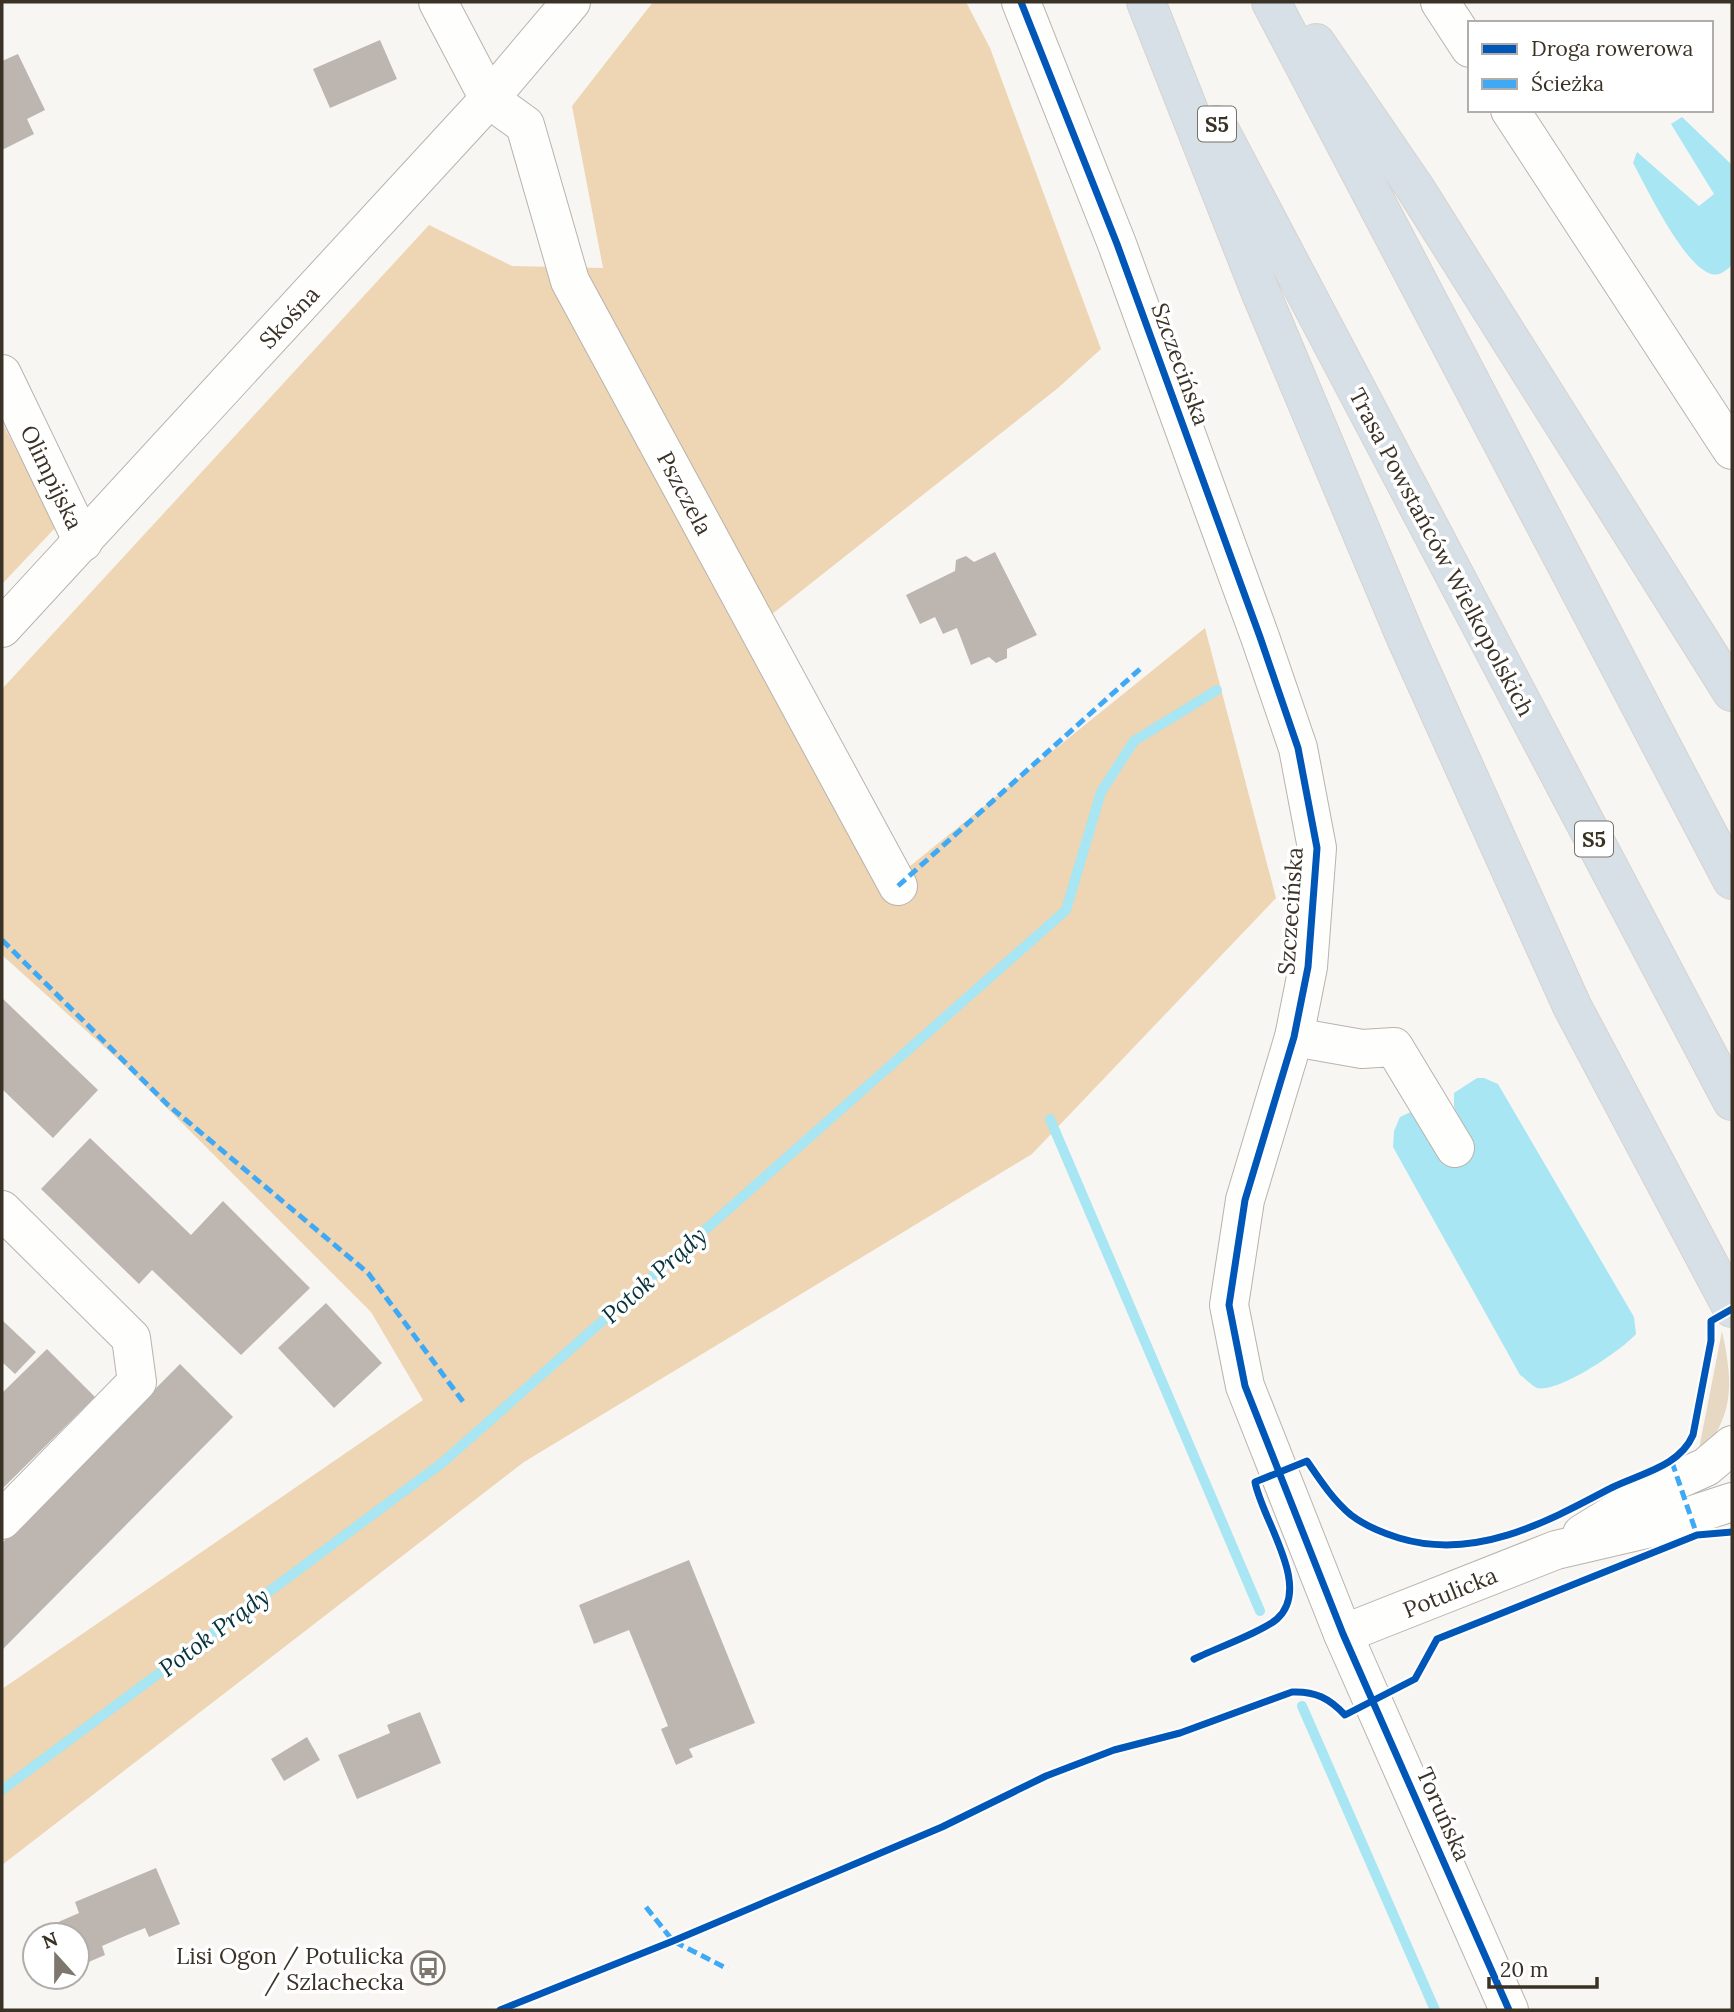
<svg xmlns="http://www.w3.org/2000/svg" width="1734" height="2012" font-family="Lora,serif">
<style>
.green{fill:#e7d8c3}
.forest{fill:#eed5b3}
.water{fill:#a7e6f2}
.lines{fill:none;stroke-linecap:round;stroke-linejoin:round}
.stream{stroke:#a7e6f2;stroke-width:10}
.building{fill:#bdb6b0}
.minor-casing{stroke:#b8b3ad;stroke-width:40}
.highway-casing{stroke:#d5d3d0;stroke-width:40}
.minor{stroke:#fefefd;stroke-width:38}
.highway{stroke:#d7e0e6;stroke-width:38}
.quiet{stroke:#3fa9f5;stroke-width:5;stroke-dasharray:10 5;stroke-linecap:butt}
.cycleway-casing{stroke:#fff;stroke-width:11}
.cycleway{stroke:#0057b8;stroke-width:7}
.labels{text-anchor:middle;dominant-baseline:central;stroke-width:7;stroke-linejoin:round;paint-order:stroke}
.shield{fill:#fff;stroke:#767067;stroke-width:2}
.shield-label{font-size:21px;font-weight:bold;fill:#3b3226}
.street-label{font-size:23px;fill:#3b3226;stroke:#fff}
.poi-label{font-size:23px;fill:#3b3226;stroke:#fff;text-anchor:end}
.water-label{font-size:24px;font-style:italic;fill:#04323a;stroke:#fff}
</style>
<rect width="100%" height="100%" fill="#f8f6f3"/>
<path class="green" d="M1722 1331C1734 1386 1734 1417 1697 1459Z"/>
<g class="forest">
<polygon points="653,2 966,2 990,48 1101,349 1058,388 757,626 894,879 1205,628 1276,898 1032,1154 524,1462 2,1865 2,1689 423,1400 371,1312 122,1063 2,955 2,689 429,225 512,266 603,268 572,106"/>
<polygon points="2,422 56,527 2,584"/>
</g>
<g class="water">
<path d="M1682 117 1732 165V265C1729 268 1723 273 1719 274 1691 283 1645 184 1633 163L1637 152 1699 206 1714 194 1671 124Z"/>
<path d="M1477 1078H1484L1498 1084 1634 1317 1636 1334C1622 1350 1559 1393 1537 1388 1532 1386 1525 1378 1520 1375L1393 1147 1394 1131 1400 1117 1415 1110 1465 1147 1454 1106V1093Z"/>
</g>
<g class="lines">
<g class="stream">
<polyline points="1050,1119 1260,1611"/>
<polyline points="1302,1706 1435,2010"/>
<polyline points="2,1790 442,1463 1066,910 1101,792 1134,741 1217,690"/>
</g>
</g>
<g class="building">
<polygon points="380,40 397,79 330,108 313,69"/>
<polygon points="18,54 45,110 27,119 34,134 2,150 2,61"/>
<polygon points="995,552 1037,635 1007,649 1007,658 996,663 989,657 971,665 957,628 943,634 935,617 920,624 906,595 955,571 956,560 966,556 974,562"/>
<polygon points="2,998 98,1090 53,1138 2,1089"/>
<polygon points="90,1138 191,1235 223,1201 310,1288 241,1355 152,1270 139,1284 41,1189"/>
<polygon points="326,1303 382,1363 334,1408 278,1348"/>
<polygon points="2,1320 36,1352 15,1374 2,1362"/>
<polygon points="47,1349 95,1397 2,1489 2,1393"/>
<polygon points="180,1364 233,1417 2,1650 2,1543"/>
<polygon points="689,1560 755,1723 689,1749 693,1757 676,1765 661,1729 668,1726 629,1630 594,1644 579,1605"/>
<polygon points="420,1712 441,1763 357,1799 338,1755 390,1733 387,1725"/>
<polygon points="307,1737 320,1760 284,1781 271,1759"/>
<polygon points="156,1868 180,1924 149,1937 145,1928 125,1936 102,1946 105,1955 77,1967 77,1935 62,1935 56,1923 79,1913 75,1902"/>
</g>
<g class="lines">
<defs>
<g id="minor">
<polyline points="438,2 489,99 525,125 570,281 898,886"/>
<polyline points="1021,2 1117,244 1260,637 1298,748 1317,848 1308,967 1294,1037 1245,1200 1229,1305 1245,1386 1343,1634 1509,2010"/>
<polyline points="1440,2 1470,48"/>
<polyline points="1510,110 1732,450"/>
<polyline points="2,374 83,542"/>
<polyline points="2,628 489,99 571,2"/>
<polyline points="1294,1037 1362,1049 1394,1047 1455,1148"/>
<polyline points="2,1210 131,1338 137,1382 2,1520"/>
<polyline points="1582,1534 1648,1493 1706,1467 1732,1445"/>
<polyline points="1343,1634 1556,1550 1659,1526 1732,1502"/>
</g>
<g id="highway">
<polyline points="1146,2 1260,291 1406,638 1572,1006 1732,1308"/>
<polyline points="1271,2 1732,880"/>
<polyline points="1316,43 1415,188 1732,692"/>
<polyline points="1217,125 1732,1101"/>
</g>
</defs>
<use href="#minor" class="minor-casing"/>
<use href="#highway" class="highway-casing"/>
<use href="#minor" class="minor"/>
<use href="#highway" class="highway"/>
<g class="quiet">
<polyline points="898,886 1140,669"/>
<polyline points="2,940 168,1105 368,1273 464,1403"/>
<polyline points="1672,1462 1697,1535"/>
<polyline points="646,1907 673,1941 728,1969"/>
</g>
<defs>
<g id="cycleway">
<polyline points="1021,2 1117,244 1260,637 1298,748 1317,848 1308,967 1294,1037 1245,1200 1229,1305 1245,1386 1343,1634 1509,2010"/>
<path d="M1194 1659C1214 1649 1262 1632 1277 1619 1313 1587 1262 1520 1255 1482L1307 1461C1320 1480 1333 1500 1351 1515 1364 1525 1383 1533 1399 1538 1475 1561 1545 1523 1611 1488 1641 1473 1679 1467 1693 1435L1711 1341V1321L1732 1309"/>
<path d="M500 2010 673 1941 942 1827 1046 1776 1114 1750 1180 1733 1292 1692C1315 1691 1329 1698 1345 1715L1415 1679 1437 1639 1697 1535 1732 1532"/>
</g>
</defs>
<use href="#cycleway" class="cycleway-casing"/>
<use href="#cycleway" class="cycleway"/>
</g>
<defs>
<symbol id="bus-ring" viewBox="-11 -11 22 22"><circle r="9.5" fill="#fff" stroke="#7d776e" stroke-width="1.5"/><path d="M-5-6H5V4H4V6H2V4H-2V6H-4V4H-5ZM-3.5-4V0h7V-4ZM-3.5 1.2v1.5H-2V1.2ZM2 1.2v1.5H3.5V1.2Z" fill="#7d776e"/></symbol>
</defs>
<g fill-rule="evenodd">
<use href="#bus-ring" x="409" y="1949" width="38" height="38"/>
</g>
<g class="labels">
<g class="shield">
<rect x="1198" y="106.5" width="38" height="35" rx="5"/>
<rect x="1575" y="821.5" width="38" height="35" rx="5"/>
</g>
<g class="shield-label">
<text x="1217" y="124">S5</text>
<text x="1594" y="839">S5</text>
</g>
<g class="street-label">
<text transform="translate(289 317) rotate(-47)">Skośna</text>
<text transform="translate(1181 364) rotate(70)">Szczecińska</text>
<text transform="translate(52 477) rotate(64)">Olimpijska</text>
<text transform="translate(685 493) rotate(62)">Pszczela</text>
<text transform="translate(1442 552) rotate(62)">Trasa Powstańców Wielkopolskich</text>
<text transform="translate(1290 911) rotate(-86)">Szczecińska</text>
<text transform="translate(1450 1592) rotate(-22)">Potulicka</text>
<text transform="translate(1444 1814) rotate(66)">Toruńska</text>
</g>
<g class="poi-label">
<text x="404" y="1955">Lisi Ogon / Potulicka<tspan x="404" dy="26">/ Szlachecka</tspan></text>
</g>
<g class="water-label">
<text transform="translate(654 1275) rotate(-42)">Potok Prądy</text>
<text transform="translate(214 1632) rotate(-37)">Potok Prądy</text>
</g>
</g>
<rect width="1734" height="2012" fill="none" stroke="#3b3226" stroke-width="7"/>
<rect x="1468" y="21" width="245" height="91" fill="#ffffff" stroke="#b1ada8" stroke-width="2"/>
<rect x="1482" y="44" width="35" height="10" fill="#0057b8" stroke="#b1ada8" stroke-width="2"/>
<text x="1531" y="56" font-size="21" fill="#3b3226">Droga rowerowa</text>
<rect x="1482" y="79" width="35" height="10" fill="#3fa9f5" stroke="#b1ada8" stroke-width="2"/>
<text x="1531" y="91" font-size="21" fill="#3b3226">Ścieżka</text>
<g transform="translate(56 1956) rotate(339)"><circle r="33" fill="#ffffff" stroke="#b1ada8" stroke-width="2"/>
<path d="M0-5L12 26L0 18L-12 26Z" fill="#7d776e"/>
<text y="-10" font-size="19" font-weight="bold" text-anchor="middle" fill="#3b3226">N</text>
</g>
<path d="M1489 1977v10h108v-10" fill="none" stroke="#3b3226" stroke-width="3.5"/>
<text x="1500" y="1977" font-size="21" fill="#3b3226" stroke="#ffffff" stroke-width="5" paint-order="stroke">20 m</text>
</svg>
